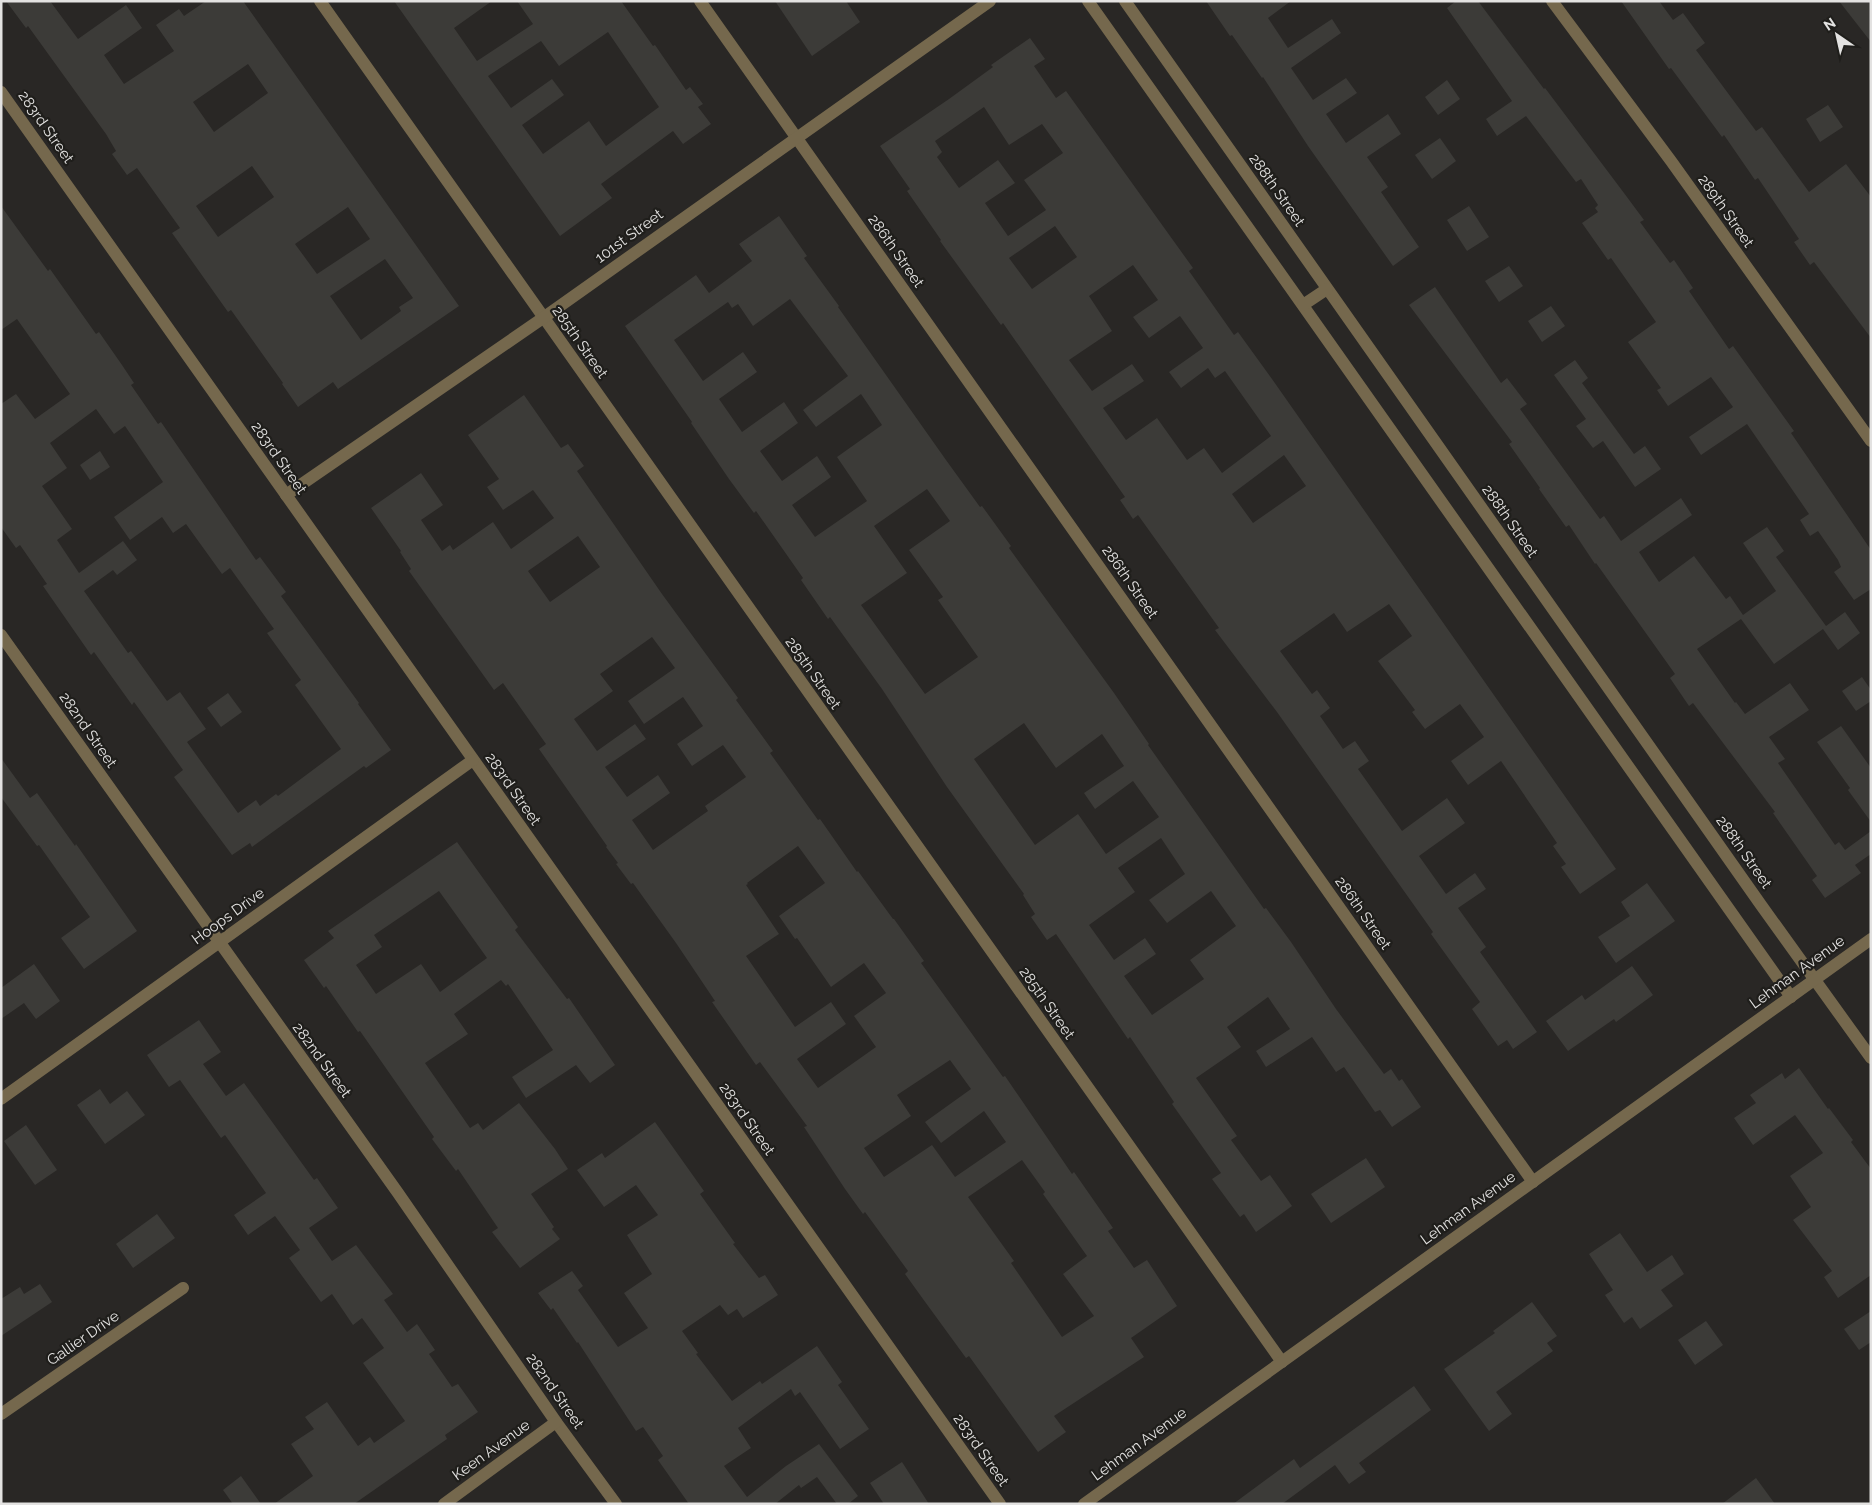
<svg xmlns="http://www.w3.org/2000/svg" width="1872" height="1505" font-family="Raleway,sans-serif">
<style>
.building{fill:#3c3b38;fill-rule:evenodd}
.lines{fill:none;stroke-linecap:round;stroke-linejoin:round}
.minor{stroke:#75684d;stroke-width:12}
.labels{text-anchor:middle;dominant-baseline:central;stroke-width:4.5;stroke-linejoin:round;paint-order:stroke}
.street-label{font-size:15px;fill:#e3e2e1;stroke:#1f1e1b}
</style>
<rect width="100%" height="100%" fill="#292725"/>
<g class="building">
<path d="M6 1H50L78 39 126 5 142 28 104 55 124 84 174 51 156 25 179 9 184 16 206 1H243L459 306 338 389 333 382 298 407 282 384 283 383 231 310 228 312 172 233 180 228 137 168 127 175 112 154 116 151 106 134 28 26 26 28ZM248 64 268 93 214 132 193 102ZM252 166 274 197 218 237 196 206ZM348 207 370 239 317 274 295 244ZM385 259 413 298 399 307 401 311 361 340 330 296Z"/>
<path d="M394 1H492L454 28 477 61 533 24 517 1H621L653 46 655 45 686 90 690 87 703 104 698 107 711 124 683 144 673 131 601 184 612 198 560 236ZM608 32 659 107 606 146 589 121 543 154 522 125 564 95 552 79 511 108 488 76 541 41 559 66Z"/>
<polygon points="775,1 846,1 860,22 812,56"/>
<polygon points="1206,1 1291,1 1268,18 1288,48 1332,19 1341,33 1291,68 1313,100 1346,78 1357,93 1326,114 1346,143 1388,114 1401,134 1367,157 1388,187 1381,192 1419,247 1393,266 1308,146 1263,77 1262,78 1232,35 1230,36"/>
<polygon points="1456,1 1478,1 1544,89 1545,88 1624,193 1644,220 1640,222 1670,263 1674,260 1693,288 1689,291 1729,349 1733,346 1794,431 1791,433 1871,550 1871,589 1854,600 1834,572 1841,567 1838,560 1818,531 1810,536 1800,520 1809,514 1747,424 1701,455 1689,437 1733,407 1711,377 1668,406 1657,390 1661,388 1628,342 1656,322 1611,258 1608,260 1582,223 1598,212 1595,208 1598,205 1581,179 1576,182 1526,116 1497,136 1486,119 1512,101 1447,8"/>
<polygon points="1621,1 1659,1 1673,20 1683,13 1705,43 1696,50 1756,131 1762,127 1809,192 1846,164 1871,197 1871,338 1814,262 1810,265 1794,242 1799,239 1758,178 1755,180 1724,135 1722,137 1671,68 1669,69"/>
<polygon points="1839,1 1871,1 1871,42"/>
<path d="M1030 38 1045 59 1034 66 1056 98 1066 91 1193 268 1189 271 1234 335 1238 332 1272 379 1616 869 1580 894 1561 867 1566 864 1553 846 1557 843 1501 761 1468 785 1451 761 1484 737 1460 704 1425 729 1412 712 1415 710 1378 661 1412 636 1389 604 1347 632 1334 613 1280 651 1312 694 1317 690 1330 708 1320 716 1343 749 1355 741 1369 761 1358 769 1402 831 1447 798 1465 823 1419 856 1446 894 1475 873 1486 889 1458 908 1486 947 1480 952 1537 1032 1513 1049 1507 1040 1498 1046 1472 1009 1480 1002 1431 934 1433 932 1277 712 1215 630 1219 628 1138 515 1133 519 1120 500 1125 497 1003 323 1001 325 940 241 941 240 907 191 910 189 880 146 949 99 993 67 991 65ZM984 107 1009 145 1042 124 1063 153 1024 180 1046 210 1008 236 985 203 1015 183 998 160 959 188 937 157 942 152 935 141ZM1055 226 1077 257 1032 289 1009 258ZM1133 265 1158 300 1133 317 1149 338 1180 316 1203 348 1169 372 1181 388 1208 368 1215 378 1225 371 1271 436 1222 473 1204 448 1187 460 1157 418 1126 440 1103 408 1144 381 1132 364 1092 391 1069 360 1112 331 1089 296ZM1284 455 1306 486 1253 523 1232 494Z"/>
<polygon points="1447,80 1460,99 1438,115 1425,97"/>
<polygon points="1828,105 1843,127 1820,142 1806,119"/>
<polygon points="1440,138 1456,161 1432,179 1415,155"/>
<path d="M1 206 48 271 50 269 96 334 99 332 122 365 134 383 131 385 158 424 161 422 256 560 260 557 286 592 281 596 359 703 358 704 391 750 366 768 364 766 252 847 250 843 232 855 174 777 183 770 134 702 132 705 94 652 91 655 43 586 47 584 20 545 16 548 1 527V404L16 394 35 419 70 394 17 319 1 330ZM96 409 114 434 125 426 163 482 114 517 130 540 162 517 173 533 186 524 222 574 230 568 274 629 267 633 301 680 295 685 341 749 278 796 276 794 260 806 256 800 238 813 187 742 206 729 180 692 167 701 131 651 128 653 84 591 113 570 117 575 137 560 123 541 79 573 57 540 72 529 42 486 67 468 50 443Z"/>
<polygon points="1469,206 1489,237 1467,251 1447,220"/>
<path d="M779 216 807 256 804 258 839 306 838 307 946 460 980 507 982 506 1011 546 1009 548 1114 693 1149 744 1148 745 1264 909 1266 908 1291 942 1336 1009 1384 1074 1391 1069 1399 1081 1402 1079 1421 1107 1392 1127 1380 1110 1375 1112 1344 1067 1336 1072 1312 1037 1266 1067 1256 1051 1290 1029 1268 997 1227 1027 1241 1047 1196 1078 1237 1136 1231 1140 1261 1181 1270 1175 1292 1206 1256 1232 1244 1214 1240 1217 1212 1179 1221 1173 1172 1104 1174 1102 1130 1037 1128 1039 1056 934 1047 940 1031 917 1035 914 1023 895 1024 894 947 787 882 689 830 617 828 619 801 580 803 578 756 511 754 513 729 479 691 423 692 422 625 326 696 275 709 293 752 261 739 244ZM790 299 848 376 803 410 816 427 861 394 882 425 837 457 867 501 815 537 792 505 831 477 817 456 782 481 760 451 798 423 784 402 742 432 719 399 757 372 743 352 703 381 674 340 728 302 732 308 738 304 753 326ZM927 489 950 521 909 550 943 597 938 600 978 657 925 694 861 605 907 573 874 526ZM1024 723 1056 768 1102 734 1124 766 1084 793 1095 809 1133 781 1159 817 1106 854 1078 814 1035 845 974 759ZM1161 838 1185 874 1149 900 1167 923 1211 891 1236 926 1190 960 1204 979 1152 1015 1124 976 1156 954 1145 938 1114 960 1089 925 1135 892 1118 868Z"/>
<polygon points="1509,266 1523,286 1499,302 1485,281"/>
<polygon points="1435,287 1501,383 1507,378 1527,404 1520,409 1600,519 1604,516 1621,541 1681,498 1692,515 1639,552 1659,582 1694,556 1726,599 1730,596 1743,615 1776,591 1743,543 1767,527 1784,551 1776,557 1826,626 1845,612 1860,633 1838,650 1823,629 1774,664 1741,619 1697,649 1735,703 1736,702 1745,714 1790,683 1809,710 1769,737 1785,759 1778,763 1835,845 1839,842 1845,850 1871,831 1871,854 1855,865 1861,873 1825,898 1812,880 1817,876 1773,813 1775,812 1693,703 1689,706 1670,678 1675,674 1596,563 1595,564 1569,525 1566,527 1539,489 1540,488 1509,444 1512,442 1409,305"/>
<polygon points="1551,306 1565,326 1542,342 1528,321"/>
<polygon points="1575,360 1588,378 1582,383 1634,454 1645,446 1661,469 1635,487 1603,441 1593,448 1576,426 1586,419 1554,375"/>
<path d="M524 395 561 448 568 444 584 466 577 471 662 594 738 698 736 700 773 751 770 753 818 820 820 819 857 872 858 871 893 919H894L924 961 921 963 1003 1077 1005 1076 1072 1174 1074 1172 1113 1228 1108 1231 1134 1268 1147 1260 1177 1306 1131 1338 1144 1357 1054 1416 1066 1432 1038 1452 969 1356 966 1358 923 1299 905 1274 908 1271 865 1212 863 1214 845 1189 804 1127 807 1126 760 1062 756 1065 712 1002 715 1001 676 943 633 883 631 884 616 864 618 863 606 847 607 846 539 749 546 744 503 683 494 690 409 571 411 569 400 552 401 551 371 508 421 473 443 505 421 520 442 551 450 545 453 550 493 522 511 549 554 518 533 490 503 510 487 487 499 479 468 435ZM578 536 600 567 550 602 528 571ZM652 637 675 668 628 701 644 724 683 697 703 726 677 744 692 766 723 745 746 777 705 806 708 811 653 850 632 820 670 793 658 775 627 797 605 767 646 739 635 724 597 751 574 719 613 691 600 674ZM798 846 825 883 779 916 795 939 797 938 831 987 864 963 886 993 854 1016 876 1047 818 1088 797 1059 846 1024 831 1002 795 1027 746 956 779 934 746 885 748 884 747 883ZM950 1060 971 1089 925 1122 941 1143 984 1111 1006 1142 955 1177 932 1145 884 1177 864 1148 911 1116 897 1095ZM1022 1160 1045 1192 1043 1194 1087 1256 1063 1274 1094 1316 1062 1337 1011 1263 1014 1261 968 1197Z"/>
<polygon points="100,451 110,467 90,480 80,465"/>
<polygon points="1862,677 1871,690 1871,701 1856,711 1842,691"/>
<polygon points="228,693 242,712 221,727 207,708"/>
<polygon points="1841,726 1871,768 1871,822 1848,790 1850,788 1817,742"/>
<polygon points="1,758 30,798 37,793 75,846 76,844 137,931 84,969 61,938 90,917 39,845 37,846 1,797"/>
<path d="M457 842 518 927 515 930 567 999 569 998 615 1065 590 1083 576 1065 526 1098 512 1077 553 1050 508 984 506 986 501 980 454 1014 468 1034 425 1063 470 1128 478 1123 483 1130 519 1103 555 1149 568 1169 531 1194 554 1227 552 1229 560 1239 520 1268 492 1232 498 1228 458 1169 456 1171 432 1139 434 1137 360 1031 358 1032 326 986 324 988 304 960 334 938 328 931ZM439 891 487 958 440 992 421 964 376 994 356 965 382 947 374 935Z"/>
<polygon points="1647,883 1675,921 1616,963 1598,937 1630,916 1621,902"/>
<polygon points="34,964 60,1001 36,1019 24,1003 1,1019 1,988"/>
<polygon points="1632,966 1653,995 1616,1022 1614,1019 1568,1051 1546,1021 1582,995 1585,1000"/>
<polygon points="199,1020 221,1052 203,1064 226,1096 244,1083 314,1180 317,1178 338,1208 309,1228 332,1261 356,1245 393,1294 384,1300 407,1332 417,1324 435,1350 429,1354 452,1387 458,1384 478,1412 445,1435 447,1439 354,1504 274,1504 313,1476 291,1444 314,1429 305,1417 327,1402 358,1446 370,1437 374,1443 405,1421 363,1363 384,1348 362,1318 353,1325 332,1294 321,1302 289,1258 300,1250 275,1216 248,1235 234,1215 266,1193 225,1135 221,1138 180,1080 169,1087 147,1055"/>
<polygon points="1799,1068 1828,1109 1829,1108 1853,1140 1851,1142 1871,1169 1871,1275 1838,1298 1824,1277 1832,1271 1793,1220 1811,1207 1790,1176 1823,1153 1795,1115 1753,1145 1734,1118 1756,1103 1750,1095 1782,1073 1785,1079"/>
<polygon points="100,1089 110,1104 127,1091 145,1115 105,1144 77,1105"/>
<polygon points="655,1122 704,1191 700,1194 735,1243 733,1244 759,1278 765,1275 778,1295 743,1318 737,1309 728,1315 720,1305 682,1331 698,1353 696,1354 732,1401 760,1381 762,1384 817,1346 842,1382 838,1385 869,1429 840,1449 800,1392 795,1396 791,1389 738,1428 751,1448 724,1466 747,1497 786,1466 819,1444 858,1496 848,1504 837,1504 817,1477 801,1488 799,1485 775,1504 689,1504 658,1460 663,1456 643,1427 636,1431 578,1342 577,1343 553,1308 551,1310 538,1293 572,1271 583,1286 578,1290 618,1347 648,1328 624,1293 652,1274 627,1235 658,1215 636,1185 604,1207 577,1170 602,1153 605,1158"/>
<polygon points="26,1125 57,1170 35,1185 4,1141"/>
<polygon points="1366,1158 1385,1187 1331,1223 1311,1194"/>
<polygon points="157,1214 175,1238 133,1268 116,1244"/>
<polygon points="1620,1233 1647,1272 1672,1255 1684,1274 1661,1290 1673,1306 1640,1329 1632,1317 1624,1323 1605,1295 1613,1290 1589,1254"/>
<polygon points="40,1284 52,1302 1,1336 1,1299 20,1287 24,1294"/>
<polygon points="1532,1302 1557,1336 1547,1343 1553,1351 1496,1392 1512,1414 1489,1431 1444,1369 1495,1333 1493,1331"/>
<polygon points="1871,1311 1871,1342 1859,1350 1844,1329"/>
<polygon points="1706,1321 1723,1345 1695,1365 1678,1340"/>
<polygon points="1414,1386 1431,1410 1359,1463 1366,1472 1349,1484 1335,1465 1282,1504 1233,1504 1294,1459 1300,1468"/>
<polygon points="902,1462 929,1504 884,1504 870,1483"/>
<polygon points="241,1476 261,1504 233,1504 223,1490"/>
<polygon points="1756,1478 1775,1504 1722,1504"/>
</g>
<g class="lines">
<g class="minor">
<polyline points="320,1 1282,1362"/>
<polyline points="700,1 1533,1182"/>
<polyline points="1088,1 1791,997"/>
<polyline points="1125,1 1761,905 1871,1058"/>
<polyline points="1552,1 1671,161 1871,441"/>
<polyline points="1,92 1000,1504"/>
<polyline points="1303,305 1327,289"/>
<polyline points="286,495 543,318 990,1"/>
<polyline points="1,635 398,1193 556,1422 616,1504"/>
<polyline points="1,1099 473,760"/>
<polyline points="1,1414 183,1288"/>
<polyline points="444,1504 556,1422"/>
<polyline points="1084,1504 1871,939"/>
</g>
</g>
<g class="labels">
<g class="street-label">
<text transform="translate(46 127) rotate(55)">283rd Street</text>
<text transform="translate(1277 190) rotate(55)">288th Street</text>
<text transform="translate(1726 211) rotate(55)">289th Street</text>
<text transform="translate(629 236) rotate(-36)">101st Street</text>
<text transform="translate(896 251) rotate(55)">286th Street</text>
<text transform="translate(580 342) rotate(55)">285th Street</text>
<text transform="translate(279 458) rotate(55)">283rd Street</text>
<text transform="translate(1510 521) rotate(55)">288th Street</text>
<text transform="translate(1130 582) rotate(55)">286th Street</text>
<text transform="translate(813 673) rotate(55)">285th Street</text>
<text transform="translate(88 730) rotate(55)">282nd Street</text>
<text transform="translate(513 789) rotate(55)">283rd Street</text>
<text transform="translate(1744 852) rotate(55)">288th Street</text>
<text transform="translate(1363 913) rotate(55)">286th Street</text>
<text transform="translate(228 916) rotate(-36)">Hoops Drive</text>
<text transform="translate(1797 972) rotate(-36)">Lehman Avenue</text>
<text transform="translate(1047 1003) rotate(55)">285th Street</text>
<text transform="translate(322 1060) rotate(54)">282nd Street</text>
<text transform="translate(747 1119) rotate(55)">283rd Street</text>
<text transform="translate(1468 1208) rotate(-36)">Lehman Avenue</text>
<text transform="translate(83 1338) rotate(-35)">Gallier Drive</text>
<text transform="translate(555 1391) rotate(55)">282nd Street</text>
<text transform="translate(1139 1444) rotate(-36)">Lehman Avenue</text>
<text transform="translate(491 1450) rotate(-36)">Keen Avenue</text>
<text transform="translate(981 1450) rotate(55)">283rd Street</text>
</g>
</g>
<rect width="1872" height="1505" fill="none" stroke="#e3e2e1" stroke-width="5"/>
<g transform="translate(1837 35) rotate(326)" stroke="#1f1e1b" stroke-width="4" paint-order="stroke">
<path d="M0-4L9 19L0 12L-9 19Z" fill="#e3e2e1"/>
<text y="-8" font-size="14" font-weight="bold" text-anchor="middle" fill="#e3e2e1">N</text>
</g>
</svg>
